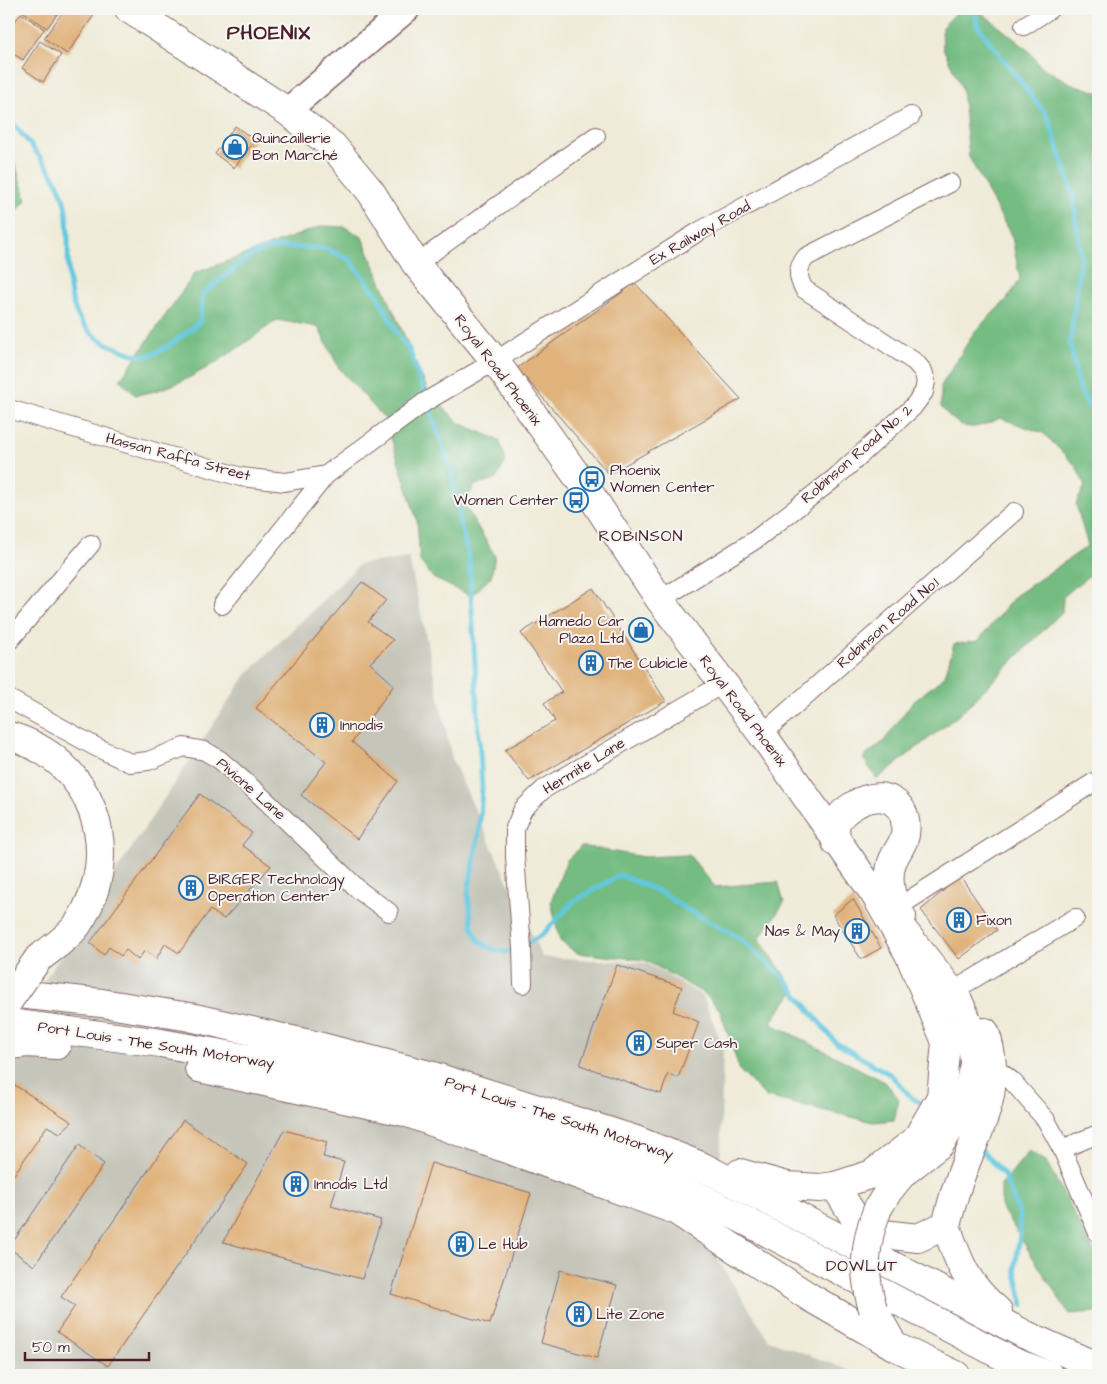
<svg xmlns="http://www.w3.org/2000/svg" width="1107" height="1384" font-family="'Architects Daughter',sans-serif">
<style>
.industrial{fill:#c5c5b9}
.forest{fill:#74bc82;stroke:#5f6e56}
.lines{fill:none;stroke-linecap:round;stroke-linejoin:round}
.stream{stroke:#62c8df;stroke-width:5}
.building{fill:#e0b37d}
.street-casing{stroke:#846668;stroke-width:20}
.secondary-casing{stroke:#846668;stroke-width:28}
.primary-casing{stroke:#846668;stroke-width:30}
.highway-casing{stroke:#846668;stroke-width:30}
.street{stroke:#fff;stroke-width:18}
.secondary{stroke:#fff;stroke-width:25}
.primary{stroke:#fff;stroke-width:28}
.highway{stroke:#fff;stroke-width:28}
.primary-bridge-casing{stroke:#846668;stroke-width:30;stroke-linecap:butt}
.highway-bridge-casing{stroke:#846668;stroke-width:30;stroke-linecap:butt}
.primary-bridge{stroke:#fff;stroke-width:28}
.highway-bridge{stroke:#fff;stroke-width:28}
.labels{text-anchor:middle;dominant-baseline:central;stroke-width:4;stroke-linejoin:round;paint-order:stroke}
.poi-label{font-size:15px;fill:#4a1f2b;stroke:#f6f6f2;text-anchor:start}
.street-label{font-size:15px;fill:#4a1f2b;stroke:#f6f6f2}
.neighbourhood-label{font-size:16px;letter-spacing:1px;fill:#4a1f2b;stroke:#f6f6f2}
.district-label{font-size:20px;font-weight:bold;letter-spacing:1px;fill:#4a1f2b;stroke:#f6f6f2}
</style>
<rect width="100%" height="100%" fill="#f6f6f2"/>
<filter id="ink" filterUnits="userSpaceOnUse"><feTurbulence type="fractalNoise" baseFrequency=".02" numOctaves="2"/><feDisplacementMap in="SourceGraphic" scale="10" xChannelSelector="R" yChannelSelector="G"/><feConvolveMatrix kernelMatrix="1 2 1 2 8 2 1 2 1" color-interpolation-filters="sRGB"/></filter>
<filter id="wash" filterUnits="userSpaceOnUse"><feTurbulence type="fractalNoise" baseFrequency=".0096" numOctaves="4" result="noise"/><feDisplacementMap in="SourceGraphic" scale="20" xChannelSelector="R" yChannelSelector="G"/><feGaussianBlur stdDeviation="1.12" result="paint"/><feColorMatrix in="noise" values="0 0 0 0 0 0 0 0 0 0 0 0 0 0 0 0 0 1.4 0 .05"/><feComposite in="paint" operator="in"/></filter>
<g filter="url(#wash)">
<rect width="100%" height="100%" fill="#efebd8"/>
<polygon class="industrial" points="409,558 452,759 542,957 646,963 703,996 723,1048 718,1260 769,1340 862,1375 9,1375 9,1034 245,676 360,564"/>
<g class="forest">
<path d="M977 9 1028 50 1041 67 1072 84 1098 92V188L1096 189 1098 209V568L1063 597 1062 612 960 714 877 779 863 758 884 741 911 704 945 676 954 644 978 641 1015 596 1088 546 1076 504 1085 486 1076 466 1043 433 1000 418C971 432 962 431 941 407V386L975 331 1008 298 1020 279 1012 237 969 157 962 88 943 48 942 27 957 12Z"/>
<polygon points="9,144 26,200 9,221"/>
<path d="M322 226 345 227 362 237 428 391 459 423 499 440 506 461 496 479 475 485 464 504 495 556 491 577 471 596 433 578 420 561 417 520 385 419 339 368 318 327 277 320C236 349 186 389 135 395L120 380 195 273Z"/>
<polygon points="581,846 643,857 689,855 715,887 778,882 784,903 759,939 795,990 770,1023 885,1082 899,1099 894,1120 873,1122 766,1097 740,1071 720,1010 705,994 645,960 577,953 560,941 551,901 567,860"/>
<polygon points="1029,1151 1046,1161 1098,1259 1098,1309 1095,1312 1069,1314 1001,1207 1001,1185"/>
</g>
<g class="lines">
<g class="stream">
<polyline points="975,9 977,25 1048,117 1073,194 1081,257 1070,344 1079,388 1098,423"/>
<path d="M9 118C25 139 56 172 63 197 78 249 48 319 112 346 123 350 137 358 149 355 167 351 186 332 200 322L203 294 251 255 267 249 280 247 324 248 349 259 378 296 399 337 409 349 452 472 459 520 469 557 482 788 479 832 468 893 472 926 478 940 491 949 506 952 518 949"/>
<polyline points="526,945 543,934 574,901 620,875 661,892 686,909 738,937 783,977 836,1043 891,1075 912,1098 927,1106"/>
<polyline points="980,1148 1004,1175 1019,1213 1020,1234 1015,1269 1023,1305"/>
</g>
</g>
<g id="blocks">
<g class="building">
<polygon points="19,9 61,9 47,28"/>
<polygon points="65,9 86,9 94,15 67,54 44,38"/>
<polygon points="21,13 44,29 23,60 9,51 9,30"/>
<polygon points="40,41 61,55 43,82 22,68"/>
<polygon points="235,126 255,140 234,168 215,154"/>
<polygon points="635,283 741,399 609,474 517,368"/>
<polygon points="362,582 386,600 368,622 393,640 370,663 394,685 352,742 398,781 357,839 301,795 326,762 256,708"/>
<polygon points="593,588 666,701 529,781 505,750 555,721 544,703 562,692 521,633"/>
<polygon points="200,794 252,833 242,845 271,866 224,919 210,910 179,953 165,944 156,959 145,950 138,960 126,950 121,956 109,947 104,955 90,943"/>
<polygon points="960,876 997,930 959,959 921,910"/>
<polygon points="853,899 881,948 861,959 833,915"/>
<polygon points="617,965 682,987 673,1011 699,1022 678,1078 668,1074 661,1094 580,1065"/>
<polygon points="13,1084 72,1122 60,1133 47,1126 9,1182 9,1090"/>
<polygon points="183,1120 248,1164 108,1366 57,1332 75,1306 61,1297"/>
<polygon points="284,1130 327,1142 323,1157 344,1162 331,1206 381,1220 362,1279 223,1242"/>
<polygon points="79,1145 104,1164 34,1266 9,1248"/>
<polygon points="431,1163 531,1193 490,1324 391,1294"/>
<polygon points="560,1270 617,1285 597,1358 541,1343"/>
</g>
</g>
</g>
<g filter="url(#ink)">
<use href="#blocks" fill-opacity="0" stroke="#846668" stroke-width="1"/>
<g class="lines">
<defs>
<g id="street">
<polyline points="1024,26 1050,9"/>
<polyline points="416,264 596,136"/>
<polyline points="9,409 241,477 285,482 326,475 425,402 495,361 698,232 911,116"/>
<path d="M660 600 755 540 835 478 913 407 924 392 926 381 923 371 915 362 804 289C797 277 797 268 806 257L950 183"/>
<polyline points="222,605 326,475"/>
<polyline points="9,641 91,544"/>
<polyline points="9,699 94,746 130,763 148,761 184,747 205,751 220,760 261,796 360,891 389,912"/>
<polyline points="762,734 1014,512"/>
<polyline points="895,909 1096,781"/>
<polyline points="523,984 522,948 515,857 515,828 523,809 544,789 724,683"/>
<polyline points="963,985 1075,918"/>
<polyline points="994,1071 1003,1074 1012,1081 1046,1120 1062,1149 1098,1233"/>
<polyline points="1062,1149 1098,1134"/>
</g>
<polyline id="secondary" points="287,111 407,9"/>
<g id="primary">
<polyline points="129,9 287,111 333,146 371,192 416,264 495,361 592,497 660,600 762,734 876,896 957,998 966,1018 972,1037 974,1064 965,1106 940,1144 903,1173 889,1190 878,1208"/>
<path d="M836 842 835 825C839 815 847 809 856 804 883 788 910 802 905 835 903 846 893 855 891 866 887 882 892 905 902 917"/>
<path d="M835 1186 853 1215 883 1234 918 1238 946 1225C950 1212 953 1197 958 1184 976 1129 1006 1093 985 1032"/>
<polyline points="873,1309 894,1346 956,1375"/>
</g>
<g id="highway">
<path d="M9 736C92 759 126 851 78 924 68 938 52 948 38 959"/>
<polyline points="9,993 102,1003 190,1017 322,1047 433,1076 633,1139 701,1166 1026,1335 1098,1367"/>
<polyline points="9,1023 161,1043 283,1065 354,1082 504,1123 629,1165 681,1187 1014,1362 1049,1375"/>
<polyline points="9,1045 27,1043 57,1045"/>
<polyline points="199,1068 405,1112 675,1210 811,1298 894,1346"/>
<polyline points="740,1173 787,1186 820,1188 835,1186 872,1174 916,1140 941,1097 946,1042 909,954 876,896"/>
<path d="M946 1225C959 1264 967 1285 998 1311"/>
</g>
</defs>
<use href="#street" class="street-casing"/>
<use href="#secondary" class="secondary-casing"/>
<use href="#primary" class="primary-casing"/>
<use href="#highway" class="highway-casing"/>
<use href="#street" class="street"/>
<use href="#secondary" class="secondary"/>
<use href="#primary" class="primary"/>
<use href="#highway" class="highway"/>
<defs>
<path id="primary-bridge" d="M873 1309C862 1273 864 1243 878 1208"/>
<polyline id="highway-bridge" points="9,1000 38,959"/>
</defs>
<use href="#primary-bridge" class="primary-bridge-casing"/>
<use href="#highway-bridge" class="highway-bridge-casing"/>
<use href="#primary-bridge" class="primary-bridge"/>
<use href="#highway-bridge" class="highway-bridge"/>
</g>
</g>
<defs>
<symbol id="shop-ring" viewBox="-11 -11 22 22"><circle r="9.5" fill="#f6f6f2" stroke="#1f6fb2" stroke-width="1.5"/><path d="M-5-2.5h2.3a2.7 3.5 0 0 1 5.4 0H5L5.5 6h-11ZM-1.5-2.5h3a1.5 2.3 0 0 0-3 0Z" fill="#1f6fb2"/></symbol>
<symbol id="bus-ring" viewBox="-11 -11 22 22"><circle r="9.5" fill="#f6f6f2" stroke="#1f6fb2" stroke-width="1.5"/><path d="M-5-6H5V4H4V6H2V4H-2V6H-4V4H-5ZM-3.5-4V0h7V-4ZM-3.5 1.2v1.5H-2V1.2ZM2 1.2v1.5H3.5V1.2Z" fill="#1f6fb2"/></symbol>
<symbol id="building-ring" viewBox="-11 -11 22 22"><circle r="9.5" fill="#f6f6f2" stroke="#1f6fb2" stroke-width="1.5"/><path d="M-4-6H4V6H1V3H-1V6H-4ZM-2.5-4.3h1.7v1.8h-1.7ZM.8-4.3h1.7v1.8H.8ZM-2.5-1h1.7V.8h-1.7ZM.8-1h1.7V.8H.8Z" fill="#1f6fb2"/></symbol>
</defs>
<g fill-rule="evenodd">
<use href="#shop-ring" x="221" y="133" width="28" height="28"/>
<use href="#bus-ring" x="578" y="465" width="28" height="28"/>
<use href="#bus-ring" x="562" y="486" width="28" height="28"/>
<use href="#shop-ring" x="627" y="616" width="28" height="28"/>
<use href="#building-ring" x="577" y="649" width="28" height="28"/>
<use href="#building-ring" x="308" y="711" width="28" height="28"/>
<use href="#building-ring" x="177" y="874" width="28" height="28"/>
<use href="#building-ring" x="945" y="906" width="28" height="28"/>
<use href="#building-ring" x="843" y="917" width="28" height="28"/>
<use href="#building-ring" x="625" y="1029" width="28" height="28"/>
<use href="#building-ring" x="282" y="1170" width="28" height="28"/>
<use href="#building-ring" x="447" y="1230" width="28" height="28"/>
<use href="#building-ring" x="565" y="1300" width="28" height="28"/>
</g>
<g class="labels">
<g class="poi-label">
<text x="252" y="138">Quincaillerie<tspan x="252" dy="17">Bon Marché</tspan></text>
<text x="610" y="470">Phoenix<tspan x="610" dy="17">Women Center</tspan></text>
<text x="558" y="500" text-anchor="end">Women Center</text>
<text x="624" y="621" text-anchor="end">Hamedo Car<tspan x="624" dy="17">Plaza Ltd</tspan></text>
<text x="608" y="663">The Cubicle</text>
<text x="340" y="725">Innodis</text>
<text x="208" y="879">BIRGER Technology<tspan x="208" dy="17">Operation Center</tspan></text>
<text x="976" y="920">Fixon</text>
<text x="840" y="931" text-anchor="end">Nas &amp; May</text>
<text x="656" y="1043">Super Cash</text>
<text x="314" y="1184">Innodis Ltd</text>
<text x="478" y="1244">Le Hub</text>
<text x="596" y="1314">Lite Zone</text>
</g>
<g class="street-label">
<text transform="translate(700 233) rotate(-30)">Ex Railway Road</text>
<text transform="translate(498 370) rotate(53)">Royal Road Phoenix</text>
<text transform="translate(857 454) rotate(-41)">Robinson Road No. 2</text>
<text transform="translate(178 457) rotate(15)">Hassan Raffa Street</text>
<text transform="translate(888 623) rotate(-41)">Robinson Road No.1</text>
<text transform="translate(743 711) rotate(53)">Royal Road Phoenix</text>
<text transform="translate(584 766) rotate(-32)">Hermite Lane</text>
<text transform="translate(251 789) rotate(41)">Pivione Lane</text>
<text transform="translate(156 1045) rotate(9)">Port Louis – The South Motorway</text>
<text transform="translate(559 1118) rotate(18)">Port Louis – The South Motorway</text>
</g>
<g class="neighbourhood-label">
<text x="641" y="536">ROBINSON</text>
<text x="862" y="1266">DOWLUT</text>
</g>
<g class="district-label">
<text x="269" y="33">PHOENIX</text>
</g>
</g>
<rect width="1107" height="1384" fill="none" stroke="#f6f6f2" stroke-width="30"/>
<path d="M25 1352v8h124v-8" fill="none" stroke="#4a1f2b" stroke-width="2.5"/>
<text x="32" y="1352" font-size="15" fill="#4a1f2b" stroke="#f6f6f2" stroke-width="4" paint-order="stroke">50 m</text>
</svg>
